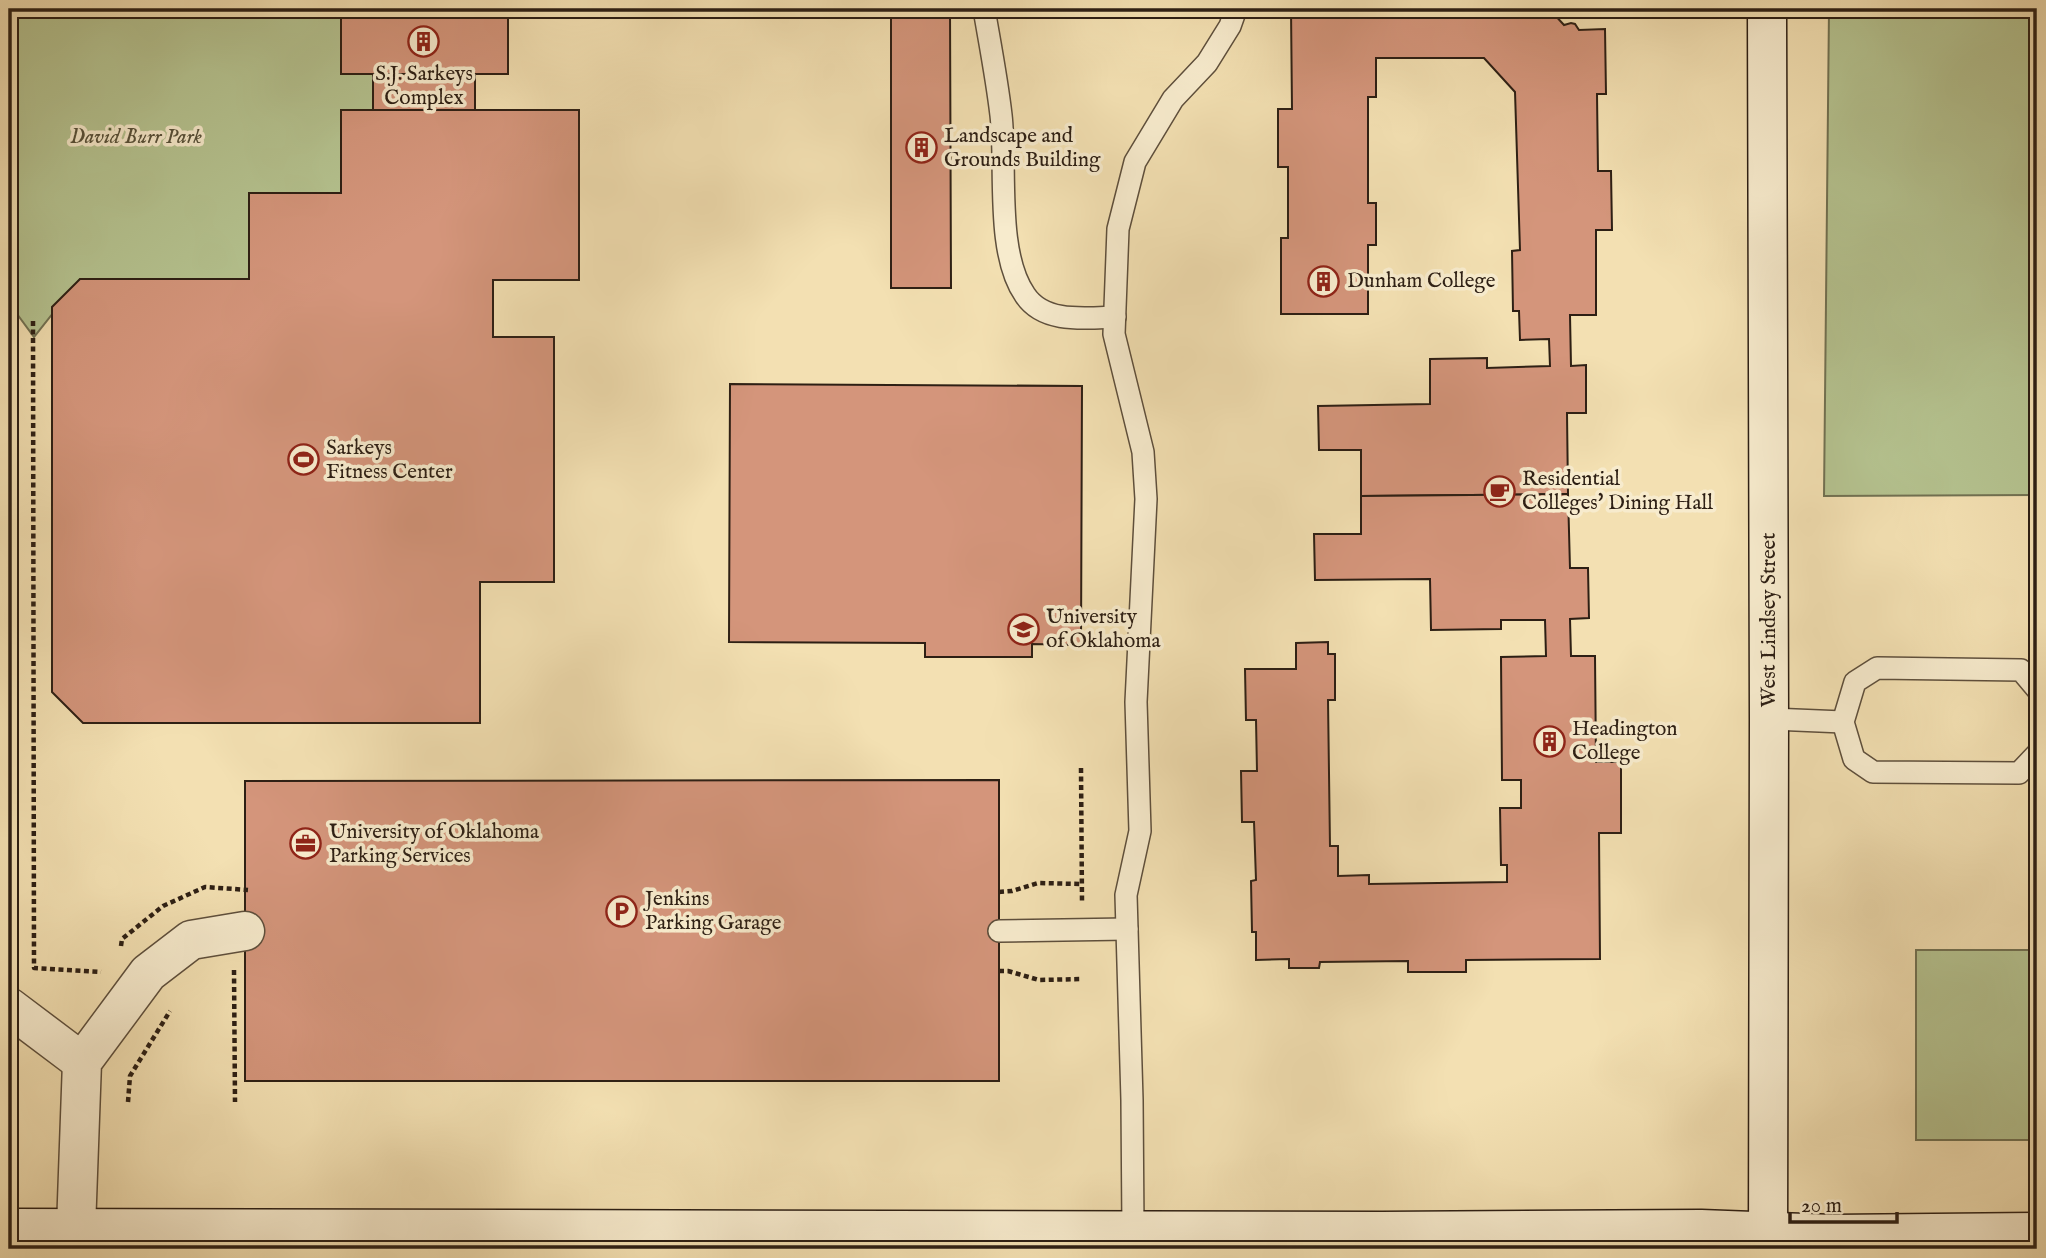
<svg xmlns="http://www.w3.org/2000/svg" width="2046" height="1258" font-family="'IM FELL English',serif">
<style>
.green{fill:#b5c390;stroke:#717152;stroke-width:2}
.building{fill:#d4957b;stroke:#2d1f14;stroke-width:2}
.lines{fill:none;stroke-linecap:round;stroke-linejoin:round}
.lane-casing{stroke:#5e4f3c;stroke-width:24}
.street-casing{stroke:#5e4f3c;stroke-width:41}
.secondary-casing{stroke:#2d1f14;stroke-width:41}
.path{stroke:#2d1f14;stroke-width:4.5;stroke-dasharray:5 3.5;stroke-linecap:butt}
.lane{stroke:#f7ebcd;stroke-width:21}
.street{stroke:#f7ebcd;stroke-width:38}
.secondary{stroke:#f7ebcd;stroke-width:38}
.labels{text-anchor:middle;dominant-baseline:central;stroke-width:7;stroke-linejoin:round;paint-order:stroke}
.poi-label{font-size:21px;fill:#2d1f14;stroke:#f7ebcd;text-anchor:start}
.park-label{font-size:21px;font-style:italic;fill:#565039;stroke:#f7ebcd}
.street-label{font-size:21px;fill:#2d1f14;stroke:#f7ebcd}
</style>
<rect width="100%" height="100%" fill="#f3e0b2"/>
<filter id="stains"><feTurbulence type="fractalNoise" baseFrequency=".00286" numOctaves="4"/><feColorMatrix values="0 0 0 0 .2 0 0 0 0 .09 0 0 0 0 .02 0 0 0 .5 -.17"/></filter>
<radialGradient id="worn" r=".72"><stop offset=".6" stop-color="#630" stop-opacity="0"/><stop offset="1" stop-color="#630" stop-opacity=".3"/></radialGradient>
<g class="green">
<polygon points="9,9 341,9 341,74 373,74 373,110 341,110 341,193 249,193 249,279 80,279 34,337 9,303"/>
<polygon points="1829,9 2037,9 2037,495 1824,496"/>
<rect x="1916" y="950" width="121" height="190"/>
</g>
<g class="building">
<rect x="341" y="9" width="167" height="65"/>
<polygon points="891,9 950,9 951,288 891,288"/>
<polygon points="1291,9 1554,9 1552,12 1564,25 1571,23 1575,24 1579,30 1605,29 1606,94 1597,94 1598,171 1611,171 1612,230 1596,230 1596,315 1570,315 1571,366 1586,365 1586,413 1567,413 1568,494 1361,496 1361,450 1319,450 1318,406 1430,404 1430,359 1487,358 1487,368 1550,366 1549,339 1520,340 1519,311 1513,311 1512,251 1520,250 1515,92 1484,58 1376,58 1376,97 1368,97 1368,203 1376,203 1376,245 1368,245 1368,314 1281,314 1281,238 1288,238 1288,167 1278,167 1278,109 1292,109"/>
<rect x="373" y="74" width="102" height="36"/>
<polygon points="341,110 579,110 579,280 493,280 493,337 554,337 554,582 480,582 480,723 83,723 52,692 52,307 80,279 249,279 249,193 341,193"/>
<polygon points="730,384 1082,386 1081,645 1032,644 1032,657 925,657 925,643 729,642"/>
<polygon points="1568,494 1570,568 1588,568 1589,618 1570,619 1571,656 1595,656 1596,762 1620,762 1621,766 1621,833 1599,833 1600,959 1466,960 1466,972 1408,972 1408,961 1320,962 1319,968 1289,968 1289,959 1256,960 1256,932 1252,932 1251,881 1256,880 1254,822 1242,822 1241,771 1257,771 1256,720 1246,720 1245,669 1296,669 1296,643 1328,642 1328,654 1335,654 1335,700 1328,700 1330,846 1338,846 1338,876 1369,875 1369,884 1507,882 1507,865 1501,865 1500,808 1521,808 1521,780 1502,780 1501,657 1546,656 1545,620 1501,620 1501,629 1431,630 1430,579 1315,580 1314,534 1361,534 1361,496"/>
<polygon points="999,780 999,1081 245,1081 245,781"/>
</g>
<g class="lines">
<defs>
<g id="lane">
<path d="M984 9C990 44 997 80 1001 115 1007 166 995 252 1025 295 1044 324 1086 318 1115 317"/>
<polyline points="2037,689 2021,670 1877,668 1855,682 1843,722 1854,759 1873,772 2019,773 2037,754"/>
<polyline points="1769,719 1843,722"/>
<polyline points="999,931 1127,929"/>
<polyline points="1133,1230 1132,1100 1126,895 1140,831 1136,702 1146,499 1143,452 1114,334 1118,229 1135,162 1173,99 1207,63 1230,26 1236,9"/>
</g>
<g id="street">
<polyline points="9,1007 82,1062"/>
<polyline points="76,1228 82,1062 148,973 191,940 245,931"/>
</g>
<g id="secondary">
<polyline points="1767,9 1769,719 1768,1249"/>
<polyline points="9,1228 1382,1231 1701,1229 1833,1234 2037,1232"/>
</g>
</defs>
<use href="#lane" class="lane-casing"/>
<use href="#street" class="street-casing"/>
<use href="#secondary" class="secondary-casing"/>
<g class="path">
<polyline points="33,321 34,968 101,972"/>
<polyline points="1081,768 1082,901"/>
<polyline points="999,892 1012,891 1038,883 1082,884"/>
<polyline points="121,946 122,939 163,906 205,887 248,890"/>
<polyline points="234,970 235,1102"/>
<polyline points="999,971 1008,971 1039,980 1082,979"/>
<polyline points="128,1102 130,1076 170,1011"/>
</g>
<use href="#lane" class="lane"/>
<use href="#street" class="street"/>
<use href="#secondary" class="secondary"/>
</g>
<defs>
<symbol id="building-ring" viewBox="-11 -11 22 22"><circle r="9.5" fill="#f7ebcd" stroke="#8f2418" stroke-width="1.5"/><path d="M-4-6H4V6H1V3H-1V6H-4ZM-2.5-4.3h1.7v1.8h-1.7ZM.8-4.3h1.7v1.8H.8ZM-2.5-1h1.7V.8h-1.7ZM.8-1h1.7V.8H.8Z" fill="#8f2418"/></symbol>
<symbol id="stadium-ring" viewBox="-11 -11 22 22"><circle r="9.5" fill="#f7ebcd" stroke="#8f2418" stroke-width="1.5"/><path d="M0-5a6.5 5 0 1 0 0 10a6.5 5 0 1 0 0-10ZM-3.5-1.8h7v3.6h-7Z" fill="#8f2418"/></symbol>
<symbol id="cafe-ring" viewBox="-11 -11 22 22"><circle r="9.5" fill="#f7ebcd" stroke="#8f2418" stroke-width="1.5"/><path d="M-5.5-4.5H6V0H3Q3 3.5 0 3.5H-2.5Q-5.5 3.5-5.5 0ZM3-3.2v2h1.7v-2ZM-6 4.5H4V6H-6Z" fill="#8f2418"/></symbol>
<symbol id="university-ring" viewBox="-11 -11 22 22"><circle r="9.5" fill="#f7ebcd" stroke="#8f2418" stroke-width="1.5"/><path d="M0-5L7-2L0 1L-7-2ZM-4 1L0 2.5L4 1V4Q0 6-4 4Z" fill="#8f2418"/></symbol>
<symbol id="office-ring" viewBox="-11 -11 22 22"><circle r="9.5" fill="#f7ebcd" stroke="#8f2418" stroke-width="1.5"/><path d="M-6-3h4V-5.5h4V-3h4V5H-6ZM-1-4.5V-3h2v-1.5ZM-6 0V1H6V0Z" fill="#8f2418"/></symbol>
<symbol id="parking-ring" viewBox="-11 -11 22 22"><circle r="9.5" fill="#f7ebcd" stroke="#8f2418" stroke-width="1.5"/><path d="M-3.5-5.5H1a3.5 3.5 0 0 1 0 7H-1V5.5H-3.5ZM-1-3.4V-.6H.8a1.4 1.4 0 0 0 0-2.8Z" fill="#8f2418"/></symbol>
</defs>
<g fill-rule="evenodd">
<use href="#building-ring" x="406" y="24" width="35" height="35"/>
<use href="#building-ring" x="904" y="130" width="35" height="35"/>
<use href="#building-ring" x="1306" y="264" width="35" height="35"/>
<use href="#stadium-ring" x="286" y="442" width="35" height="35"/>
<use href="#cafe-ring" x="1482" y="474" width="35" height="35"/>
<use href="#university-ring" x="1006" y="612" width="35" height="35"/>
<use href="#building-ring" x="1532" y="724" width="35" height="35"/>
<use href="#office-ring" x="288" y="826" width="35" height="35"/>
<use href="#parking-ring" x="604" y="894" width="35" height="35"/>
</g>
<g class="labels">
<g class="poi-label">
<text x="424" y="74" text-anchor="middle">S.J. Sarkeys<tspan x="424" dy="24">Complex</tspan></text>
<text x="944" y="136">Landscape and<tspan x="944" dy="24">Grounds Building</tspan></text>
<text x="1347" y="281">Dunham College</text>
<text x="326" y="448">Sarkeys<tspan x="326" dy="24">Fitness Center</tspan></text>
<text x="1522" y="479">Residential<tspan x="1522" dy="24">Colleges' Dining Hall</tspan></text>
<text x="1046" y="617">University<tspan x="1046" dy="24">of Oklahoma</tspan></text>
<text x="1572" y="729">Headington<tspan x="1572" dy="24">College</tspan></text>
<text x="329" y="832">University of Oklahoma<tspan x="329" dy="24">Parking Services</tspan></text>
<text x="645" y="899">Jenkins<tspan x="645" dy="24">Parking Garage</tspan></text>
</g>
<g class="park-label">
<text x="136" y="137">David Burr Park</text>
</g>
<g class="street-label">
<text transform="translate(1769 620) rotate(-90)">West Lindsey Street</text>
</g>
</g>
<rect width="2046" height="1258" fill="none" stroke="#f3e0b2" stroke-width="35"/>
<rect x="10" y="10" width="2025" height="1237" fill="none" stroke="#2d1f14" stroke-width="3.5"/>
<rect x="18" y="18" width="2011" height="1223" fill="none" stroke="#2d1f14" stroke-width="2"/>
<path d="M1790 1212v10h107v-10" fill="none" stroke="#2d1f14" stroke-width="3.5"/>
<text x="1801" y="1212" font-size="21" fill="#2d1f14" stroke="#f7ebcd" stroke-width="5" paint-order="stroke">20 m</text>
<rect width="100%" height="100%" filter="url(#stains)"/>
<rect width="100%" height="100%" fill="url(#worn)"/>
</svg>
